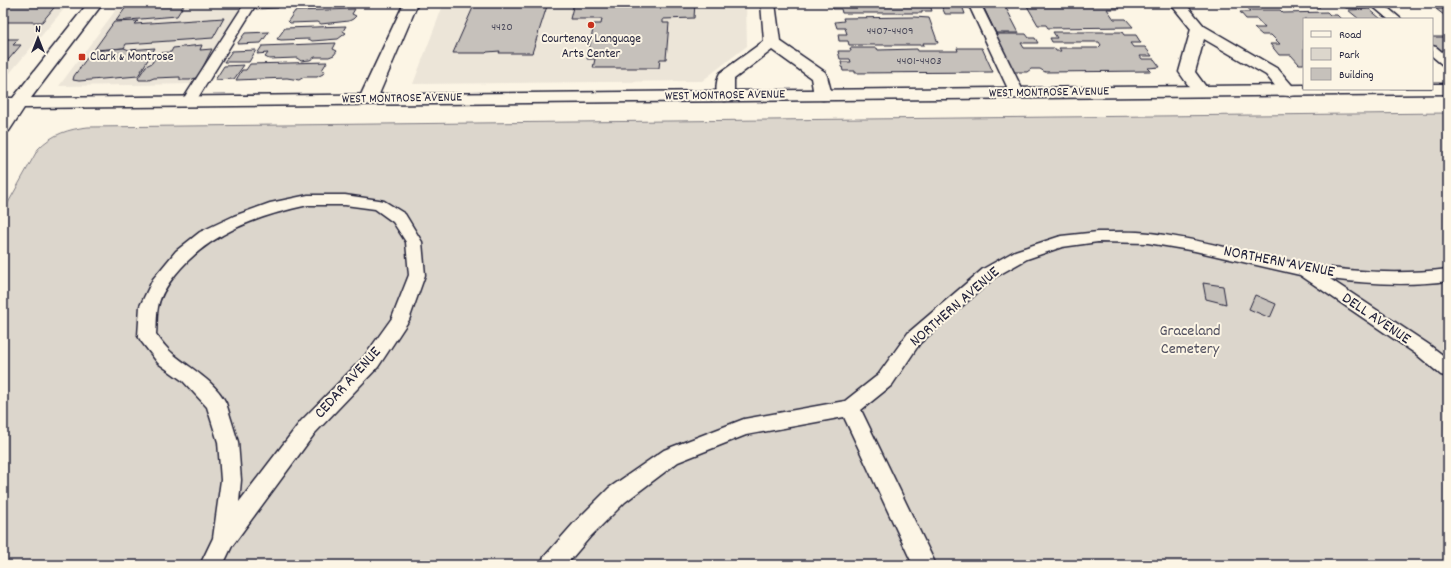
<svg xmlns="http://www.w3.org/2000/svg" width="1451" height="568" font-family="Dekko,sans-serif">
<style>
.built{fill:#ece5d8}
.green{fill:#dcd6cc;stroke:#7f7c84}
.building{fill:#c6c1bb;stroke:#22223b}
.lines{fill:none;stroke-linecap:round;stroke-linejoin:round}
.service-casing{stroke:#22223b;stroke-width:3}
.minor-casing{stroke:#22223b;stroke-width:3}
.secondary-casing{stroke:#22223b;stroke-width:3}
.service{fill:#fcf5e5;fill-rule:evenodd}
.minor{fill:#fcf5e5;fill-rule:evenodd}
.secondary{fill:#fcf5e5;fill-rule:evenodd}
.poi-dot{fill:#c8321e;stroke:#fcf5e5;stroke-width:1.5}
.labels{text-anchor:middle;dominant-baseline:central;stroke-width:4;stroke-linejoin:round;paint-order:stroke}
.far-number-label{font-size:12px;fill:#4b4a5b}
.far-poi-label{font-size:13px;fill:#22223b;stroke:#fcf5e5}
.far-street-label{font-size:13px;fill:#22223b;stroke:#fcf5e5}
.street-label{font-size:16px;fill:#22223b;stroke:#fcf5e5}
.park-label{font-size:16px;fill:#504f5f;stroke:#fcf5e5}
</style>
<rect width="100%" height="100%" fill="#fcf5e5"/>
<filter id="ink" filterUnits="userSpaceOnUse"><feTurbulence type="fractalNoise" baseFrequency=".025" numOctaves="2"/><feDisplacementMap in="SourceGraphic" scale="8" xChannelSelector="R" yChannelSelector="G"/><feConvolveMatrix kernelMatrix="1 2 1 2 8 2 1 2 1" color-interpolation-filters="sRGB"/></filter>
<g filter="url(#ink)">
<g class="built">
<polygon points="3,3 69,3 3,81"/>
<polygon points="121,3 248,3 198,84 59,86"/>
<polygon points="444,3 746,3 747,46 702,81 413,84"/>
</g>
<path class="green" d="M1448 113V565H3V212L38 149C52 134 69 129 88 127Z"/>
<g class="building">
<polygon points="3,3 58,3 42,22 3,22"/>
<polygon points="129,3 185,3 177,16 116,21"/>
<polygon points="261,3 282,3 278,8 256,9"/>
<polygon points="294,3 357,3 328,4 323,6 297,6"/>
<polygon points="475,3 548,3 532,53 499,53 500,51 487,52 486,53 453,53"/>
<polygon points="574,3 695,3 694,18 663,19 663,23 669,23 666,59 660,59 659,68 593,68 595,59 587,59 594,24 601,24 602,19 570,19"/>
<polygon points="832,3 917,3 918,5 930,5 932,11 922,11 922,13 842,13 841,9 833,9"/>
<polygon points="940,3 961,3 965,14 945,14"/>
<polygon points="1032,3 1115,3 1120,9 1107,9 1114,19 1126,19 1133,27 1048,28 1046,25 1038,25 1027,6 1034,6"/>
<polygon points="1233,3 1315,3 1320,7 1246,7 1245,5 1235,5"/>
<polygon points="1340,3 1361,3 1367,8 1346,8"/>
<polygon points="982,4 1004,4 1019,33 996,33"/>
<polygon points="1438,5 1448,5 1448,18 1436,9 1444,9"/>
<polygon points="355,9 352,14 356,16 353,19 349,21 321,24 318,22 290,23 288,21 295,11"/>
<polygon points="1369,9 1381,19 1359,19 1348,10"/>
<polygon points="1248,10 1280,10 1283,13 1327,12 1330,15 1337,15 1341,19 1304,19 1304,64 1299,64 1291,55 1279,55 1270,44 1280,44 1271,35 1262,35 1254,28 1265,28 1257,19 1246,19 1240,12 1250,12"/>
<polygon points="914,17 929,18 938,43 923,43 924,45 849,45 848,41 839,41 838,34 847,34 845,28 837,28 835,22 844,21 843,18"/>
<polygon points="224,18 213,38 126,44 124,48 94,50 114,22 138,21 135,24"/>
<polygon points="346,26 343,31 346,33 338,39 312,41 309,39 281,40 277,39 285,28"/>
<polygon points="269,32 261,43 237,44 245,33"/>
<polygon points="1053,32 1122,32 1124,35 1136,35 1141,43 1130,43 1133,47 1145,47 1152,56 1140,56 1142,59 1154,59 1160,67 1148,68 1151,71 1045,72 1040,69 1031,69 1027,72 1013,72 995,34 1026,34 1029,38 1035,38 1038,43 1021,43 1024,48 1054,48 1056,51 1061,51 1059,48 1098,48 1101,45 1099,42 1052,42 1050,38 1057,38"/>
<polygon points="1432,37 1448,37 1448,59 1432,45"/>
<polygon points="3,39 19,39 13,45 21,45 3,66"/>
<polygon points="336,43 333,49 337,51 334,55 329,57 315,57 310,60 301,61 297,58 269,59 265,57 268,53 257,54 262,46"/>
<polygon points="202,45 200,50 212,49 198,77 190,80 180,80 180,77 154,78 149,80 139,80 138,78 146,66 152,63 158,53 171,52 173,48"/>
<polygon points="124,48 129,50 155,48 138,76 79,81 73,80 74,76 92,51"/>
<polygon points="850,48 877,48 878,50 917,49 918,51 958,51 957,48 982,48 993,72 855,73 855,71 843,71 841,62 851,62 850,59 840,59 838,51 851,51"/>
<polygon points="256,50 249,62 224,62 232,51"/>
<polygon points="327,62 322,70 325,71 323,74 317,77 304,77 299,80 287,78 236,80 242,70 246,70 250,64"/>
<polygon points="244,65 234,79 215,80 224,66"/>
<polygon points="1203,283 1223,286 1226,304 1206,299"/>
<polygon points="1255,295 1276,304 1270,318 1249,309"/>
</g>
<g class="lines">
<defs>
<g id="service">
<polygon points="245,3 257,3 194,104 184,104 182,101"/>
<polygon points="968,3 980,3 1024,93 1022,96 1012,96 1010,93"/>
<polygon points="1369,3 1382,3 1401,19 1388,19"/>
<polygon points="1432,46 1436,47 1448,57 1448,67 1444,66 1432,56"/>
<path d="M308 195H345L379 200 384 201 405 214 422 242 425 275 409 320 378 367 315 433 232 546 223 565H200L213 538 221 480 218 442 207 407 183 381 158 363 141 341 138 336 140 306 153 279 176 251 200 232 234 216 270 203ZM308 205H345L375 209 393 222 406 242 409 275 392 318 364 357 301 421 239 502 241 480 238 442 226 403C215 381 191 369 173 354 166 348 161 341 156 334 157 325 156 316 158 307 160 295 168 284 175 275 209 233 257 216 308 205Z"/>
<path d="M1098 232C1115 232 1133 231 1150 233 1202 239 1251 255 1302 264 1350 272 1400 275 1448 269V281C1408 286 1369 284 1330 279L1428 344 1448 359V377L1441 375 1416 354 1300 275 1195 251 1148 243 1098 242 1062 247 1027 259 995 277 920 343 892 385 861 410 936 565H913L844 417 746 435 678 462 625 502 590 537 566 565H541L544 557 574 523 609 488 664 450 744 419 845 401 878 375 908 333 983 269 1015 251 1061 236Z"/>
</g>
<g id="minor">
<polygon points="404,3 418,3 377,99 374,103 368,104 362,103 359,99"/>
<path d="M761 3H775L780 41 825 72 827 76 832 95 829 99 823 100 817 99 814 95 811 78 772 50 734 79V96L731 100 725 101 719 100C715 94 716 80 720 73L764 41Z"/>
<polygon points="1170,3 1185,3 1204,26 1278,69 1297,91 1295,95 1289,96 1283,95 1266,75 1204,39 1195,72 1209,91 1207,95 1201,96 1195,95 1179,72 1191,29"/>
</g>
<polygon id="secondary" points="88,3 103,3 31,98 1304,85 1304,89 1432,89 1432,84 1448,84 1448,94 24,108 9,131 3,132 3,113 6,108 3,108 3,98 13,98"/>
</defs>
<use href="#service" class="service-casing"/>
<use href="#minor" class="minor-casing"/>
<use href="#secondary" class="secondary-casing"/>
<use href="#service" class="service"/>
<use href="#minor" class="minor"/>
<use href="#secondary" class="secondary"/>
</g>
</g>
<g class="poi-dot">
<circle cx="591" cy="25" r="4"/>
<rect x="78" y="53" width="8" height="8" rx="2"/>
</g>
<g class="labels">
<g class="far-number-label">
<text x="502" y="27">4420</text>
<text x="890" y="31">4407-4409</text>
<text x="919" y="61">4401-4403</text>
</g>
<g class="far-poi-label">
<text x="591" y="39">Courtenay Language<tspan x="591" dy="15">Arts Center</tspan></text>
<text x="90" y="57" text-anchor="start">Clark &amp; Montrose</text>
</g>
<g class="far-street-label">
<text transform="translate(1049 93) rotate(-1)">WEST MONTROSE AVENUE</text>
<text transform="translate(725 96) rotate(-1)">WEST MONTROSE AVENUE</text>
<text transform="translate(402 99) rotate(-1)">WEST MONTROSE AVENUE</text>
</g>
<g class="street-label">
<text transform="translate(1279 262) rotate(11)">NORTHERN AVENUE</text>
<text transform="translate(955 307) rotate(-41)">NORTHERN AVENUE</text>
<text transform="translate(1376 319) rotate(34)">DELL AVENUE</text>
<text transform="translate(348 383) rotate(-48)">CEDAR AVENUE</text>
</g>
<g class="park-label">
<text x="1190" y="331">Graceland<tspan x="1190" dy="18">Cemetery</tspan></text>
</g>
</g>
<rect width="1451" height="568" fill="none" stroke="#fcf5e5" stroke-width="16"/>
<rect x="8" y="8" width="1435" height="552" fill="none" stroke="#22223b" stroke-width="1.5" filter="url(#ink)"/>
<rect x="1303" y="18" width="130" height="72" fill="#fcf5e5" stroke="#a5a1a1"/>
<rect x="1311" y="31" width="20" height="6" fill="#fcf5e5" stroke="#a5a1a1"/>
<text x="1339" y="38" font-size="12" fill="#22223b">Road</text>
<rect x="1311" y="48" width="20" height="12" fill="#dcd6cc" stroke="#a5a1a1"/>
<text x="1339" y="58" font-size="12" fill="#22223b">Park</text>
<rect x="1311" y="68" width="20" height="12" fill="#c6c1bb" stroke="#a5a1a1"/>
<text x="1339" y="78" font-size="12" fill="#22223b">Building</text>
<g transform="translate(38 38)" stroke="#fcf5e5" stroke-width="3" paint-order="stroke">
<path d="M0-3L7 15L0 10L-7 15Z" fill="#22223b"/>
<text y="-6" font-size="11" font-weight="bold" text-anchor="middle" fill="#22223b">N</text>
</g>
</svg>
